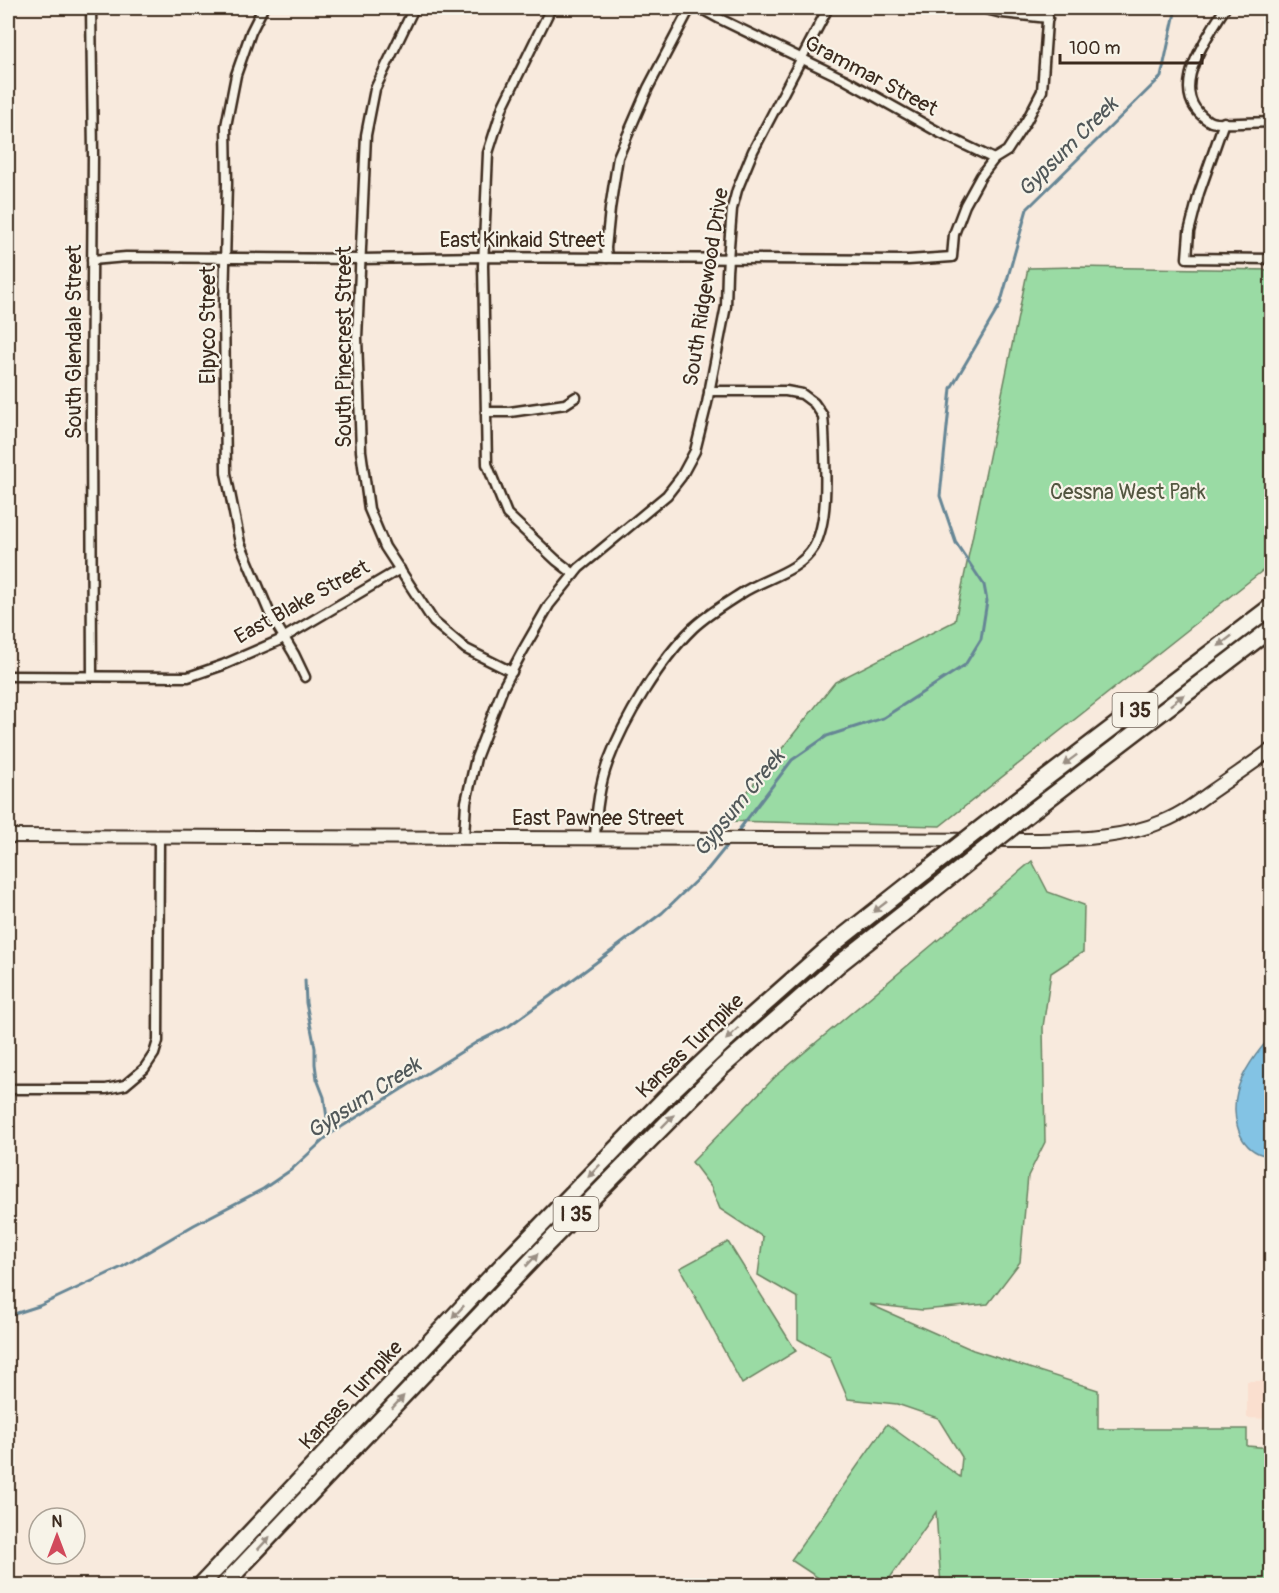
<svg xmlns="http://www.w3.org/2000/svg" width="1279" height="1593" font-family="Pangolin,sans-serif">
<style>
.built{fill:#fadfcf}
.green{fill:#9adba4;stroke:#6a8261;stroke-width:1.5}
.water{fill:#83c3e4;stroke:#668695;stroke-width:1.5}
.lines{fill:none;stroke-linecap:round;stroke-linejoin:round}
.stream{stroke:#668695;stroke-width:3}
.street-casing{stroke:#3b2a1e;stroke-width:13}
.secondary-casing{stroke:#3b2a1e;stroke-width:16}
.highway-casing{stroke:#3b2a1e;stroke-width:20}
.street{stroke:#f7f3e8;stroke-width:8}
.secondary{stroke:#f7f3e8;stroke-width:12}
.highway{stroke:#f7f3e8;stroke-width:15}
.highway-bridge-casing{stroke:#3b2a1e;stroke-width:20;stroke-linecap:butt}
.highway-bridge{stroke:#f7f3e8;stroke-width:15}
.oneway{fill:#998e83}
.labels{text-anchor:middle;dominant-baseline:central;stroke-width:4.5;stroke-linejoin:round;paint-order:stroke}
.shield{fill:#f7f3e8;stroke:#73665b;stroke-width:1.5}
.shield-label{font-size:20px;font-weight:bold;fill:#3b2a1e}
.street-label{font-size:21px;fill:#3b2a1e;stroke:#f7f3e8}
.park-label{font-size:21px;fill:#535640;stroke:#f7f3e8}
.water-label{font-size:22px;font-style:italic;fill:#515859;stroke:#f7f3e8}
</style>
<rect width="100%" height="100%" fill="#f8eadd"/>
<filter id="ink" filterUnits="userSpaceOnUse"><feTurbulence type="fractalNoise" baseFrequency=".0167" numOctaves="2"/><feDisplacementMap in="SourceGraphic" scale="12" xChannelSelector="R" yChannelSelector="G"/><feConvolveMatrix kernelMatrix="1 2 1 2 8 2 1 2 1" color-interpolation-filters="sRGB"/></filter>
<g filter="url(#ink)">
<polygon class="built" points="1247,1381 1271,1381 1271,1419 1247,1418"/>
<g class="green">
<polygon points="1076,267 1271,270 1271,564 940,826 724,821 835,682 955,621 1028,268"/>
<polygon points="1032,861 1048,892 1084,905 1083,952 1051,973 1043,1027 1045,1142 1028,1176 1020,1262 988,1304 922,1310 869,1304 973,1350 1098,1390 1098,1429 1247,1429 1247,1446 1271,1448 1271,1585 941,1585 936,1512 885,1585 829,1585 791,1560 887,1424 960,1477 962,1457 938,1418 897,1404 848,1399 830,1357 798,1339 798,1298 758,1275 763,1237 720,1209 711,1187 692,1162 775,1077"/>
<polygon points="728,1242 796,1351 742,1384 680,1268"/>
</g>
<path class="water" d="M1271 1037V1156C1267 1155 1262 1155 1258 1153 1236 1143 1232 1112 1237 1092 1241 1074 1258 1050 1271 1037Z"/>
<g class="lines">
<g class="stream">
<polyline points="735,835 792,760 827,736 883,718 965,665 981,639 987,601 984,585 956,543 940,496 951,388 1000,305 1027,209 1161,77 1176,8"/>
<polyline points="305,980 306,1003 315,1048 315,1064 317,1079 324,1097 329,1132 330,1134"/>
<polyline points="8,1316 39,1306 122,1267 194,1225 263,1189 291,1170 330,1134 477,1042 509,1026 586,970 662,913 708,869 729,843"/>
</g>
<defs>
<g id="street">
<polyline points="91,8 93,154 91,414 92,676"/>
<polyline points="263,8 251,32 236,75 226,126 227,183 224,305 226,473 240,543 270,614 294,654 305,677"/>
<polyline points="414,8 375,89 366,135 357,338 361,451 369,509 385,547 434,622 466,649 512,672"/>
<polyline points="551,8 503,106 488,153 483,266 487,464 507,514 556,560 574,574"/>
<polyline points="700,8 720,19 844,79 942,134 994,159"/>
<polyline points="982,8 1002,13 1048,18"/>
<path d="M1225 8C1209 35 1171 84 1199 113 1202 116 1206 120 1211 122 1219 125 1260 122 1272 122"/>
<polyline points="1224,122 1199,193 1189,232 1187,258 1272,259"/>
<polyline points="607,258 606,248 610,209 618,157 648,88 690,8"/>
<polyline points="92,260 126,257 361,259 483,257 908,260 952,257 954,234 965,205 981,176 994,159 1007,151 1027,120 1042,91 1048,8"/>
<polyline points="486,412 510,412 565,404 576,397"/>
<polyline points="8,676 188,677 223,665 278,641 400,569"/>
<polyline points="464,837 466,802 476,758 503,688 522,652 549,605 579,568 667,495 681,477 695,451 707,403 726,306 727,272 732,209 737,190 753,151 828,8"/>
<path d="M595 839C596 813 599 786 608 762 624 719 660 660 693 628 708 614 725 604 742 593 765 578 799 572 814 547 830 519 825 462 824 429L823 416 814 403 802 394 786 391H709"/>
<polyline points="8,1089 106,1089 125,1085 144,1069 154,1054 158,1041 159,836"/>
</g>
<path id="secondary" d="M8 836 1040 840C1082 839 1124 838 1164 821 1181 814 1196 803 1211 792 1231 778 1252 764 1272 749"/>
<g id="highway">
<polyline points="1031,812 1272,628"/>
<polyline points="999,814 1272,606"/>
<polyline points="200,1586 488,1280 669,1094 747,1020 826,950 926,871"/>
<polyline points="223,1586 547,1244 721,1068 838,965 956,872"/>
</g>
</defs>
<use href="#street" class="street-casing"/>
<use href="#secondary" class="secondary-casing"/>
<use href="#highway" class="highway-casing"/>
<use href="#street" class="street"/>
<use href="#secondary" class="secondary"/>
<use href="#highway" class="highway"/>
<defs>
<g id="highway-bridge">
<polyline points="926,871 999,814"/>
<polyline points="956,872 1031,812"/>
</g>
</defs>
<use href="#highway-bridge" class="highway-bridge-casing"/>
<use href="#highway-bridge" class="highway-bridge"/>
</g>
<defs><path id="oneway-solid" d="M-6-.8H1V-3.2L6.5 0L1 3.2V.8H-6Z" transform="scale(1.5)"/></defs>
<g class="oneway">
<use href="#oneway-solid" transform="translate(1225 641) rotate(142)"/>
<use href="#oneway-solid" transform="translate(1177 700) rotate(-38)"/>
<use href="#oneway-solid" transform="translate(1070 760) rotate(143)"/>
<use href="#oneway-solid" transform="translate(880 907) rotate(142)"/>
<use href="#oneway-solid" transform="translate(732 1034) rotate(136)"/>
<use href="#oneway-solid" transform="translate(668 1121) rotate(-45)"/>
<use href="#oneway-solid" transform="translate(594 1171) rotate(134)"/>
<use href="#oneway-solid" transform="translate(532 1260) rotate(-47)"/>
<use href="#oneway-solid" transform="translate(458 1312) rotate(133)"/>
<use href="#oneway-solid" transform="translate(398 1402) rotate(-47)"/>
<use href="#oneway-solid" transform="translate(264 1543) rotate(-47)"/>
</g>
</g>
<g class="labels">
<g class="shield">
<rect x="1112.5" y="693" width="45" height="34" rx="4.5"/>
<rect x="553.5" y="1197" width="45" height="34" rx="4.5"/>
</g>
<g class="shield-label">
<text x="1135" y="710">I 35</text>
<text x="576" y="1214">I 35</text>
</g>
<g class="street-label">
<text transform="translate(871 76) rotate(28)">Grammar Street</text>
<text x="522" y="240">East Kinkaid Street</text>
<text transform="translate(706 287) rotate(-81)">South Ridgewood Drive</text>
<text transform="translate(208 325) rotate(-90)">Elpyco Street</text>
<text transform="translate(74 342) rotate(-90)">South Glendale Street</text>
<text transform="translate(344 347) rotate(-90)">South Pinecrest Street</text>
<text transform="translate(302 602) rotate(-29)">East Blake Street</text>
<text x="598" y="818">East Pawnee Street</text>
<text transform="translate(690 1046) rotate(-44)">Kansas Turnpike</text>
<text transform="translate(351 1395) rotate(-47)">Kansas Turnpike</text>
</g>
<g class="park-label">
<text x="1128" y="492">Cessna West Park</text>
</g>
<g class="water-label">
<text transform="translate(1068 147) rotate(-45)">Gypsum Creek</text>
<text transform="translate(739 803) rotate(-51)">Gypsum Creek</text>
<text transform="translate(364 1098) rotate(-33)">Gypsum Creek</text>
</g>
</g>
<rect width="1279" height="1593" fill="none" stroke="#f7f3e8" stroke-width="30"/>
<rect x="15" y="15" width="1249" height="1563" fill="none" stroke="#3b2a1e" stroke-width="2" filter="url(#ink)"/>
<g transform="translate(57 1536)"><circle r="28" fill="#f7f3e8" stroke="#aca397" stroke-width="1.5"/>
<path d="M0-4.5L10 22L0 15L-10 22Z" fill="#d1495b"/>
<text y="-9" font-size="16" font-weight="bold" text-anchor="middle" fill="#3b2a1e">N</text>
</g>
<path d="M1060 54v9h142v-9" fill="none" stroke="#3b2a1e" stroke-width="3"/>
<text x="1069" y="54" font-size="18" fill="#3b2a1e" stroke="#f7f3e8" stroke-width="4.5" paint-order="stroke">100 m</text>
</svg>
